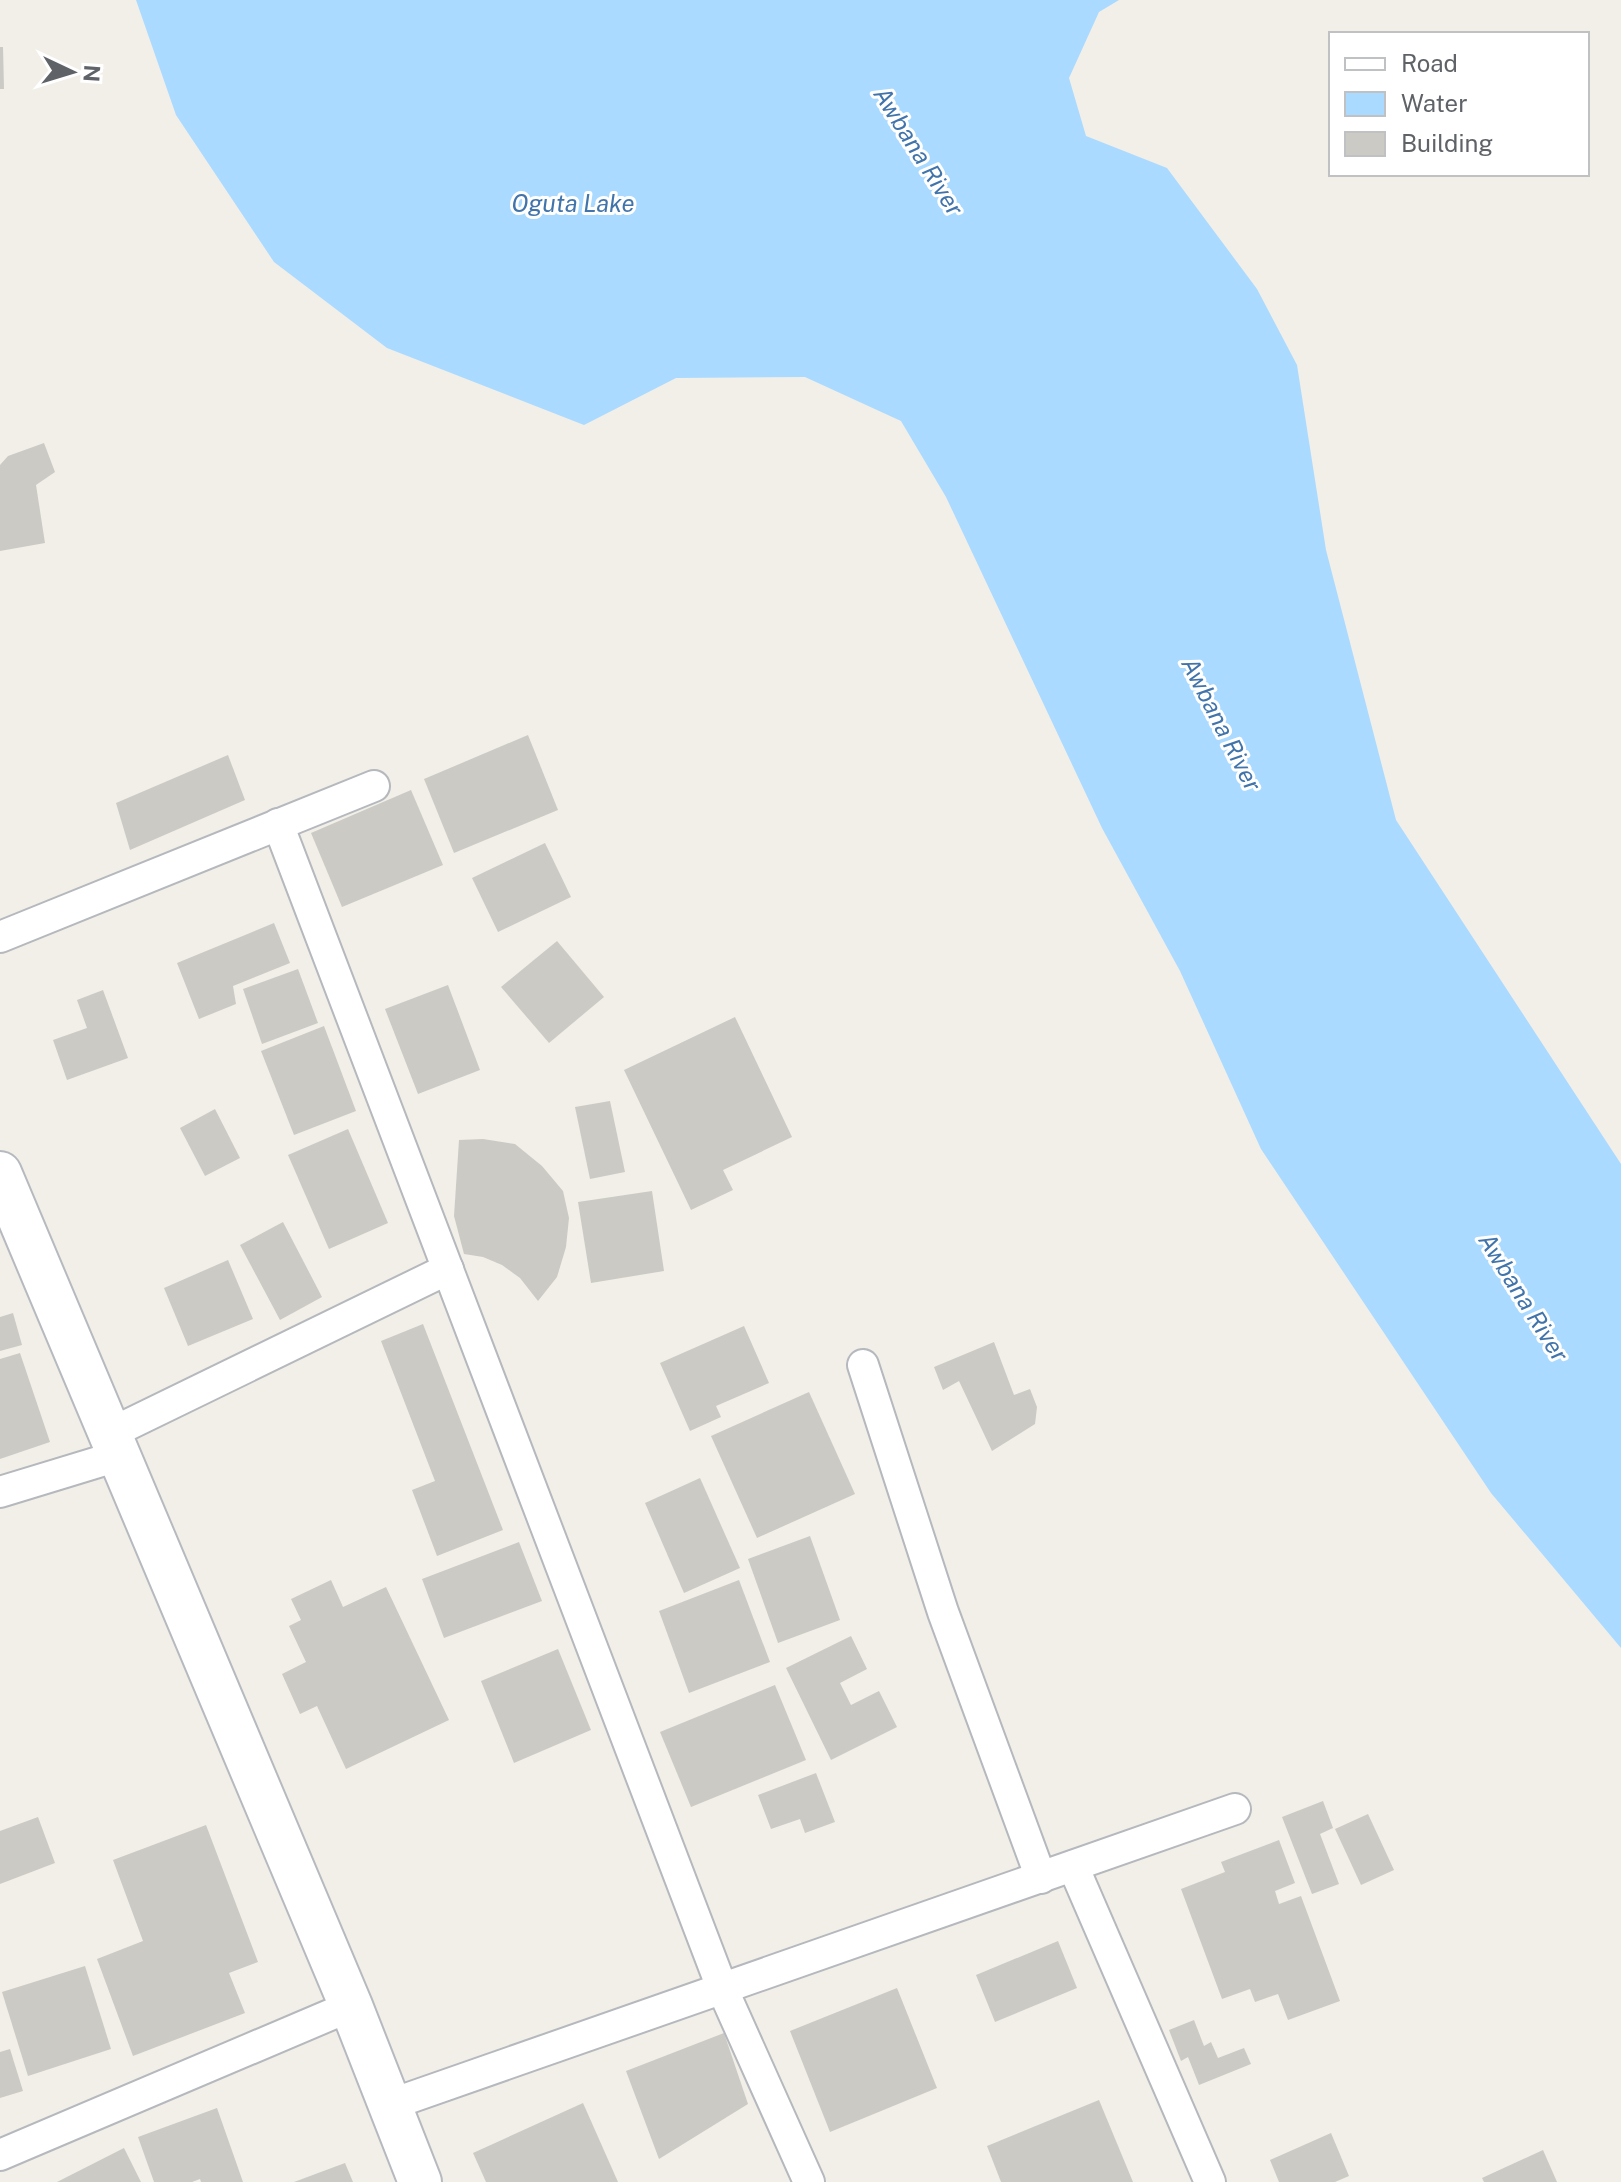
<svg xmlns="http://www.w3.org/2000/svg" width="1621" height="2182" font-family="'Public Sans',sans-serif">
<style>
.water{fill:#aadaff}
.building{fill:#cccac5}
.lines{fill:none;stroke-linecap:round;stroke-linejoin:round}
.street-casing{stroke:#b5b8bc;stroke-width:34}
.secondary-casing{stroke:#b6babf;stroke-width:46}
.street{stroke:#fff;stroke-width:30}
.secondary{stroke:#fff;stroke-width:42}
.labels{text-anchor:middle;dominant-baseline:central;stroke-width:6;stroke-linejoin:round;paint-order:stroke}
.water-label{font-size:24px;font-style:italic;fill:#4174aa;stroke:#fff}
</style>
<rect width="100%" height="100%" fill="#f1efe8"/>
<polygon class="water" points="136,0 1119,0 1099,12 1069,78 1086,136 1167,168 1257,289 1297,365 1326,550 1396,820 1621,1164 1621,1648 1491,1493 1261,1149 1180,971 1102,828 946,497 901,421 805,377 676,378 584,425 387,348 274,262 176,115"/>
<g class="building">
<polygon points="0,47 3,47 4,89 0,89"/>
<polygon points="44,443 55,472 36,485 45,543 0,551 0,465 8,456"/>
<polygon points="528,735 558,810 454,853 424,779"/>
<polygon points="228,755 245,800 130,850 116,803"/>
<polygon points="411,790 443,865 342,907 311,833"/>
<polygon points="545,843 571,897 498,932 472,878"/>
<polygon points="274,923 290,963 233,986 236,1004 199,1019 177,963"/>
<polygon points="557,941 604,997 549,1043 501,987"/>
<polygon points="298,969 318,1023 262,1044 243,989"/>
<polygon points="448,985 480,1070 418,1094 385,1009"/>
<polygon points="103,990 128,1058 67,1080 53,1040 87,1028 77,1000"/>
<polygon points="735,1017 792,1137 723,1170 733,1190 691,1210 624,1070"/>
<polygon points="324,1026 356,1111 294,1135 261,1051"/>
<polygon points="610,1101 625,1172 590,1179 575,1107"/>
<polygon points="215,1109 240,1158 205,1176 180,1128"/>
<polygon points="348,1129 388,1223 329,1249 288,1155"/>
<polygon points="483,1139 515,1144 542,1166 563,1191 569,1218 566,1247 557,1277 538,1301 520,1278 502,1265 483,1257 464,1254 454,1216 459,1140"/>
<polygon points="652,1191 664,1271 591,1283 578,1202"/>
<polygon points="283,1222 322,1297 280,1320 240,1245"/>
<polygon points="228,1260 253,1319 188,1346 164,1288"/>
<polygon points="13,1313 22,1345 0,1351 0,1317"/>
<polygon points="423,1324 503,1530 437,1556 412,1490 435,1481 381,1341"/>
<polygon points="744,1326 769,1383 716,1406 721,1417 690,1431 660,1363"/>
<polygon points="994,1342 1014,1395 1030,1389 1037,1407 1035,1424 992,1451 959,1381 943,1390 934,1367"/>
<polygon points="20,1353 50,1442 0,1459 0,1359"/>
<polygon points="809,1392 855,1494 757,1538 711,1436"/>
<polygon points="700,1478 740,1568 684,1593 645,1503"/>
<polygon points="810,1536 840,1620 778,1643 748,1559"/>
<polygon points="519,1542 542,1601 444,1638 422,1579"/>
<polygon points="331,1580 343,1607 386,1587 449,1720 346,1769 317,1706 300,1714 282,1674 306,1662 289,1626 301,1620 291,1599"/>
<polygon points="739,1580 770,1662 689,1693 659,1611"/>
<polygon points="851,1636 867,1669 840,1683 851,1705 879,1691 897,1727 831,1760 786,1668"/>
<polygon points="558,1649 591,1730 514,1763 481,1681"/>
<polygon points="775,1685 806,1760 691,1807 660,1732"/>
<polygon points="816,1773 835,1822 805,1833 800,1819 771,1829 758,1795"/>
<polygon points="1323,1801 1333,1828 1320,1834 1339,1884 1312,1894 1282,1817"/>
<polygon points="1368,1814 1394,1870 1361,1885 1335,1829"/>
<polygon points="38,1817 55,1863 0,1884 0,1831"/>
<polygon points="206,1825 258,1962 229,1973 245,2013 133,2056 97,1959 143,1941 113,1860"/>
<polygon points="1279,1840 1295,1883 1275,1891 1279,1904 1301,1896 1340,2001 1288,2020 1278,1994 1255,2002 1250,1989 1222,1999 1181,1889 1225,1872 1221,1862"/>
<polygon points="1058,1941 1077,1988 995,2022 976,1975"/>
<polygon points="85,1966 111,2049 28,2076 2,1992"/>
<polygon points="897,1988 937,2088 830,2132 790,2031"/>
<polygon points="1194,2020 1204,2046 1211,2042 1218,2058 1244,2048 1251,2064 1199,2085 1188,2057 1181,2061 1169,2030"/>
<polygon points="724,2033 748,2104 659,2159 626,2071"/>
<polygon points="10,2049 23,2091 0,2098 0,2052"/>
<polygon points="1099,2100 1133,2182 1001,2182 987,2146"/>
<polygon points="583,2103 618,2182 486,2182 473,2153"/>
<polygon points="217,2108 243,2182 201,2182 200,2179 192,2182 154,2182 138,2137"/>
<polygon points="1331,2133 1349,2176 1335,2182 1279,2182 1270,2160"/>
<polygon points="124,2148 141,2182 57,2182"/>
<polygon points="1543,2150 1557,2182 1484,2182 1482,2178"/>
<polygon points="345,2163 353,2182 294,2182"/>
</g>
<g class="lines">
<defs>
<g id="street">
<polyline points="278,824 722,1988 809,2182"/>
<polyline points="0,937 374,786"/>
<polyline points="863,1365 943,1612 1041,1878"/>
<polyline points="109,1434 448,1269"/>
<polyline points="0,1492 118,1456"/>
<polyline points="1073,1866 1210,2182"/>
<polyline points="389,2105 1235,1809"/>
<polyline points="0,2155 351,2006"/>
</g>
<polyline id="secondary" points="0,1173 351,2006 420,2182"/>
</defs>
<use href="#street" class="street-casing"/>
<use href="#secondary" class="secondary-casing"/>
<use href="#street" class="street"/>
<use href="#secondary" class="secondary"/>
</g>
<g class="labels">
<g class="water-label">
<text transform="translate(919 151) rotate(58)">Awbana River</text>
<text x="573" y="203">Oguta Lake</text>
<text transform="translate(1222 724) rotate(63)">Awbana River</text>
<text transform="translate(1524 1297) rotate(58)">Awbana River</text>
</g>
</g>
<rect x="1329" y="32" width="260" height="144" fill="#ffffff" stroke="#bfc1c3" stroke-width="2"/>
<rect x="1345" y="58" width="40" height="12" fill="#ffffff" stroke="#bfc1c3" stroke-width="2"/>
<text x="1401" y="72" font-size="24" fill="#5f6368">Road</text>
<rect x="1345" y="92" width="40" height="24" fill="#aadaff" stroke="#bfc1c3" stroke-width="2"/>
<text x="1401" y="112" font-size="24" fill="#5f6368">Water</text>
<rect x="1345" y="132" width="40" height="24" fill="#cccac5" stroke="#bfc1c3" stroke-width="2"/>
<text x="1401" y="152" font-size="24" fill="#5f6368">Building</text>
<g transform="translate(72 72) rotate(94)" stroke="#ffffff" stroke-width="6" paint-order="stroke">
<path d="M0-6L14 30L0 20L-14 30Z" fill="#5f6368"/>
<text y="-12" font-size="22" font-weight="bold" text-anchor="middle" fill="#5f6368">N</text>
</g>
</svg>
